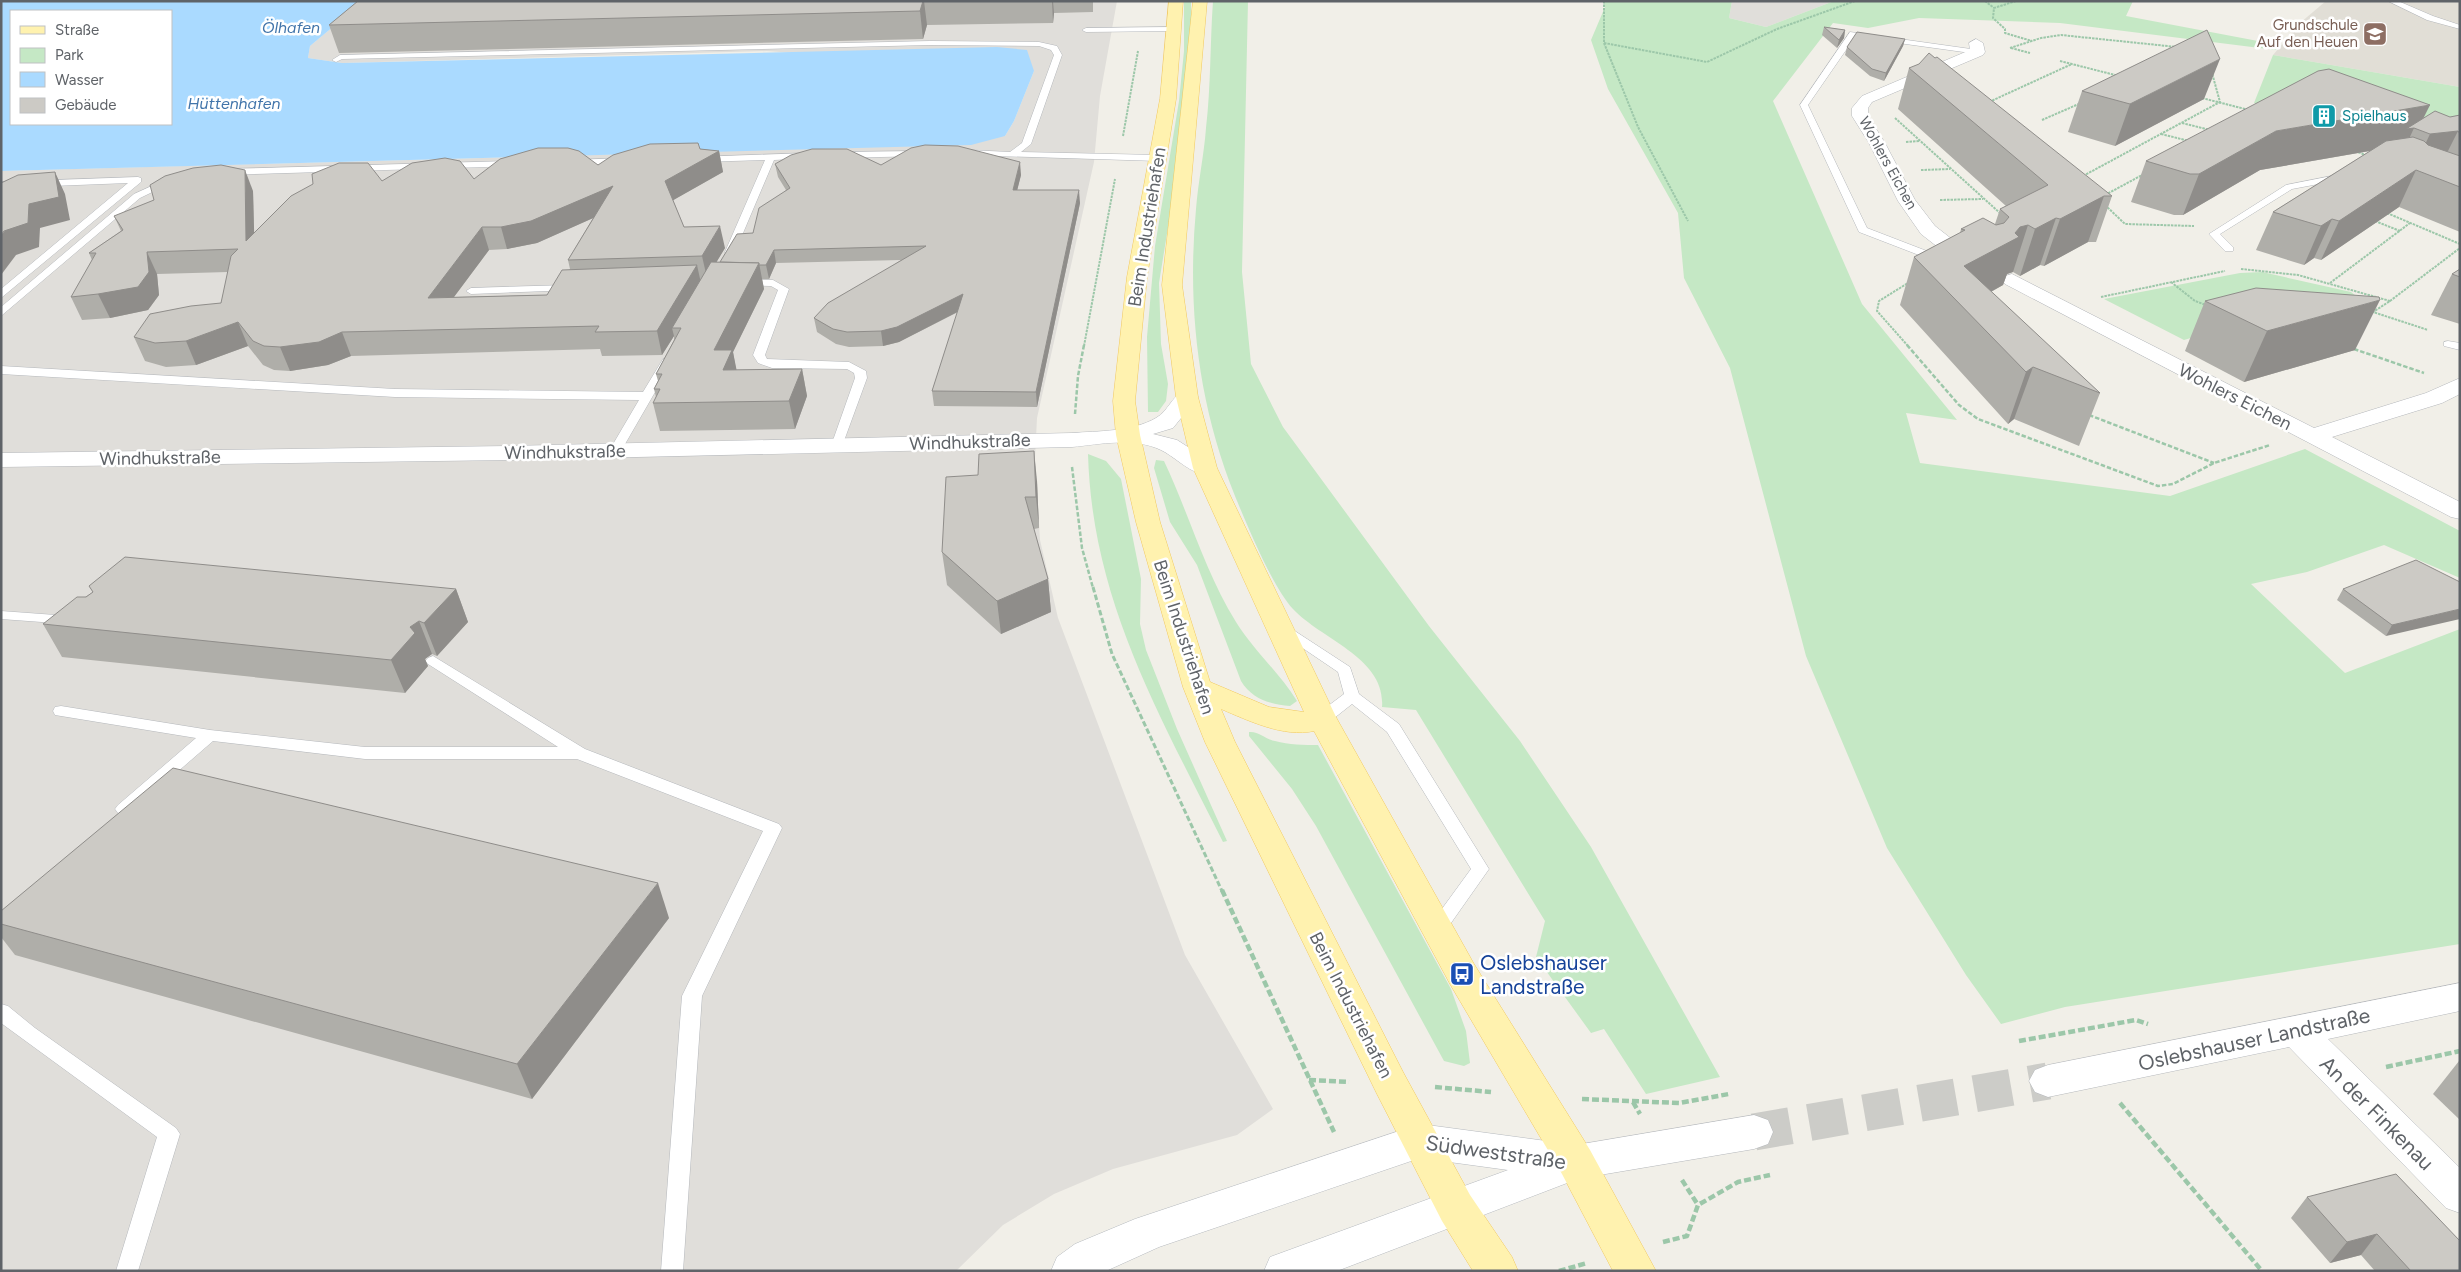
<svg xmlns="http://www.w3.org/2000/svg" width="2461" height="1272" font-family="Figtree,sans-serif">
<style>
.industrial{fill:#e0deda}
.education{fill:#e1ded6}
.green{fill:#c5e8c5}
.water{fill:#aadaff;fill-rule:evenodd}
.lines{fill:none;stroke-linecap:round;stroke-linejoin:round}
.street-tunnel{stroke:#ccccc8;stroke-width:37;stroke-dasharray:37 19;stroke-linecap:butt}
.lane-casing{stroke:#b5b8bc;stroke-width:1}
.street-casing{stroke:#b5b8bc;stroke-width:1}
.secondary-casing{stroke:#b6babf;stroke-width:1}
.primary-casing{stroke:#f2c960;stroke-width:1}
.path-far3{stroke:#9cc7a9;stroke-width:2;stroke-dasharray:2.5 1;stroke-linecap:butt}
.path-far2{stroke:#9cc7a9;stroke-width:2.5;stroke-dasharray:4.5 2;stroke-linecap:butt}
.path-far1{stroke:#9cc7a9;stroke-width:3;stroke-dasharray:5.5 2.5;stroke-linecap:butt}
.path{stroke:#9cc7a9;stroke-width:4.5;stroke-dasharray:7 3;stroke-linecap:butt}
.lane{fill:#fff;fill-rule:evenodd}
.street{fill:#fff;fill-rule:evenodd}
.secondary{fill:#fff;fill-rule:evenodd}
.primary{fill:#fff2af;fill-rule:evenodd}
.wall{fill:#afaea9;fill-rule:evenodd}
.shaded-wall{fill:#8f8d8a}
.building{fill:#cccac5;stroke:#8f8d8a}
.labels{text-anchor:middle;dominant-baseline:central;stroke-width:5;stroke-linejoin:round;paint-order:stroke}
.far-education-label{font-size:15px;fill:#785e54;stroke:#fff;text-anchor:end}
.far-culture-label{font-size:15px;fill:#0d838f;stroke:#fff;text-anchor:start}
.far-street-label{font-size:15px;fill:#5f6368;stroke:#fff}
.far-water-label{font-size:16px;font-style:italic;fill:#4174aa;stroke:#fff}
.street-label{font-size:18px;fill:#5f6368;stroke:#fff}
.near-transit-label{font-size:21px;fill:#164399;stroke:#fff;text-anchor:start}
.near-street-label{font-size:21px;fill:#5f6368;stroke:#fff}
</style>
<rect width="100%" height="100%" fill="#f1efe8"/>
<g class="industrial">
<polygon points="364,1 1117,1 1100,96 1094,162 1037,418 1035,458 1040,540 1058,618 1185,955 1273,1109 1237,1135 1113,1169 1054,1194 1003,1225 956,1271 1,1271 1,171 627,154 1005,136 1014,121 1034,71 767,51 342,63 308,58 310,46"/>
<polygon points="1732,1 1834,1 1766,27 1729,18"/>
</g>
<polygon class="education" points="2326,1 2460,1 2460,87 2273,55 2300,23"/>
<g class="green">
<polygon points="1184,1 1191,1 1191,42 1183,135 1159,283 1161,344 1168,384 1166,401 1158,412 1148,412 1147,337 1155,246 1179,101 1184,51"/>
<path d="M1213 1H1248L1242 272 1251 364 1283 427 1429 626 1520 741 1591 847 1720 1077 1646 1094 1604 1029 1591 1033 1536 957 1545 921 1416 710 1382 707C1386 658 1322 640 1293 609 1273 588 1247 525 1235 496 1198 404 1187 307 1196 209 1198 182 1204 155 1206 128 1211 86 1210 43 1213 1Z"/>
<polygon points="1604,1 1732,1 1729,18 1766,27 1834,1 2133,1 2126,16 2279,45 2276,50 2060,23 1919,18 1868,28 1833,23 1773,101 1862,304 1957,420 1906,413 1920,463 2170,496 2305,449 2460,531 2460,578 2384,545 2307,572 2251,584 2345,673 2460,629 2460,944 2065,1007 2001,1024 1966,975 1887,848 1806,656 1730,368 1684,278 1678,213 1608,89 1591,40 1605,7"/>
<polygon points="2273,55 2460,87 2460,143 2391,155 2254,103"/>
<polygon points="2262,272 2351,292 2360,299 2248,321 2184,340 2104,299 2240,273"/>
<path d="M1088 454 1106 461 1121 479 1141 579 1140 624 1146 650 1177 729 1227 841 1223 842C1159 714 1092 600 1088 454Z"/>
<path d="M1156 460 1164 461C1189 514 1205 572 1236 622 1254 651 1279 672 1297 701L1290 706C1269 704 1252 699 1241 681L1197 565 1170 522 1154 468Z"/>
<path d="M1249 732C1259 731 1265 739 1275 741 1289 745 1304 745 1318 745L1451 989 1466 1031 1470 1063 1464 1066 1444 1061 1316 826 1292 789 1249 736Z"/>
</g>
<path class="water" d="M1 1H364L310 46 308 58 342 63 997 47 1027 50 1034 71 1014 121 1005 136 971 145 1 171ZM11 11H171V124H11Z"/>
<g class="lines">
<polyline class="street-tunnel" points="1754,1132 2048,1081"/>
<defs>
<g id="lane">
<polygon points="2388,1 2398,1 2433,16 2460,25 2460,29 2427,20"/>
<polygon points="1177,27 1178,29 1174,31 1086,32 1082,30 1086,28"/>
<polygon points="1850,32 1978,50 1982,52 1978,54 1855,37 1808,105 1867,228 1945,258 1945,262 1937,262 1859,232 1800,105"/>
<polygon points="930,41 1039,42 1057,46 1062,55 1031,144 1021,152 1158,155 1163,158 1158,161 965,155 963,153 968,150 1010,152 1022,143 1054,55 1051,50 1039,46 930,45 342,59 336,62 332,60 340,55"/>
<polygon points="925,151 927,153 922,156 840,158 835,155 840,152"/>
<polygon points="807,153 810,154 810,158 774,160 735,252 730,255 726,254 725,252 765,160 700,162 695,159 697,157"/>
<polygon points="622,158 627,161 625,163 575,166 570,163 575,160"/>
<polygon points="512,161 515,162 515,166 225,175 220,172 225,169"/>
<polygon points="2342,174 2347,177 2345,179 2292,189 2220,234 2233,247 2233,251 2225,251 2209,234 2286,185"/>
<polygon points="138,177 141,178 141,182 1,298 1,289 128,183 1,188 1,182"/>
<polygon points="165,180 173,182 140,198 1,316 1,307 134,194"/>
<polygon points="742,280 773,280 789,289 765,355 767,359 849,362 866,371 867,378 841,449 833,449 831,446 855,378 854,373 847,369 772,368 758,363 753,355 778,290 771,286 738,285 737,283"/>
<polygon points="569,285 573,286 573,290 471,294 466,291 471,288"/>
<polygon points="2448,341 2460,343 2460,350 2444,346 2444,342"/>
<polygon points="667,358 673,361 621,451 615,455 609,451 639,400 395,397 1,374 1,366 395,389 643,392 663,359"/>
<polygon points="1,611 69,616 76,620 69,624 1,619"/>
<polygon points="1281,622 1350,667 1359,694 1399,724 1489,869 1444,933 1437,935 1430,933 1428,928 1471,869 1387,732 1352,704 1328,723 1316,723 1314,719 1316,715 1344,694 1338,672 1276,630 1274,627"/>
<polygon points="433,656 585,749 779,824 782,828 702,996 683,1271 661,1271 682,996 763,831 577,759 365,759 213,741 130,813 124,815 118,813 115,809 118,805 196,738 61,716 55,715 53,711 55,707 61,706 210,730 365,747 558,747 428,664 425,661 428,658"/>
<polygon points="1,1004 8,1006 35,1028 176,1128 180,1134 138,1271 116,1271 157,1137 1,1023"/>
</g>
<g id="street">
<polygon points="1976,39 1983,43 1985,52 1983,55 1872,102 1868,108 1868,116 1885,143 1915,200 1935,226 1953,240 1983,257 1986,261 1983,265 1976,267 1939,248 1921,234 1898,201 1869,143 1852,116 1852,108 1862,96 1970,50 1969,43"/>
<polygon points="2012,274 2314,428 2426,393 2460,378 2460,394 2442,403 2332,437 2460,502 2460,519 2451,517 2005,284 2002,280 2005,276"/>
<path d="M1187 390 1195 392 1198 397 1173 428 1153 434 1177 440 1213 463 1217 468 1213 473C1193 478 1179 459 1161 450 1134 437 1101 444 1072 447L509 460 1 467V453L509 446 1072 433C1098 431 1132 432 1156 418 1169 411 1172 394 1187 390Z"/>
<polygon points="2460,983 2460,1011 2328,1039 2460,1168 2460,1213 2446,1208 2289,1047 2048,1097 2035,1092 2029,1081 2035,1070 2048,1065"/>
<polygon points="1754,1115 1768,1120 1773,1132 1768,1144 1754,1149 1576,1179 1562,1174 1556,1162 1562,1150 1576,1145"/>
</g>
<polygon id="secondary" points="1420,1124 1576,1145 1590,1150 1596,1162 1588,1175 1337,1271 1264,1271 1270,1257 1508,1170 1420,1158 1159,1247 1106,1271 1051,1271 1057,1257 1075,1244 1135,1219"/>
<path id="primary" d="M1169 1H1183L1176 99 1147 277 1135 401 1140 435 1160 522 1210 682 1269 707 1304 712 1193 468 1176 397 1162 285 1193 1H1207L1182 285 1198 397 1217 468 1337 719 1474 964 1590 1150 1656 1271H1613L1562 1174 1450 984 1314 731C1284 738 1247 720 1221 709L1235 742 1403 1072 1470 1195 1512 1257 1518 1271H1473L1442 1221 1377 1094 1205 742 1183 687 1136 522 1116 435 1113 401 1127 277 1160 99Z"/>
</defs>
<use href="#lane" class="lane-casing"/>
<use href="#street" class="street-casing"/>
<use href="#secondary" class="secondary-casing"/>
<use href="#primary" class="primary-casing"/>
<g class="path-far3">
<polyline points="1604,1 1604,43 1638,127 1688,221"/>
<polyline points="1985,1 1994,8"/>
<polyline points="2016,1 1994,8 1993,18 2005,29 2005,33 2032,41"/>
<polyline points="1604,43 1707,62 1777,29 1855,1"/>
<polyline points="2010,48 2041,38 2061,35 2177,47"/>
<polyline points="2011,48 2030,53"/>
<polyline points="2060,61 2119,76"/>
<polyline points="2202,98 2249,110"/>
<polyline points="1989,102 2072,64"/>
<polyline points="1895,118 2001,214"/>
<polyline points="2042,120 2081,103"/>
<polyline points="2182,123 2210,130"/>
<polyline points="2161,134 2189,141"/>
<polyline points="1123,136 1138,51"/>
<polyline points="1906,142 1920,141"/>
<polyline points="2355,151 2368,156"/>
<polyline points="1921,170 1950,169"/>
<polyline points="2083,176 2220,102 2212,73"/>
<polyline points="2105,195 2144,174"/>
<polyline points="1940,200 1983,199"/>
<polyline points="2105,205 2125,224 2194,226"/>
<polyline points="2387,213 2460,244"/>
<polyline points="2375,221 2400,231"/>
<polyline points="2241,269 2298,275 2390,301 2373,312 2428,330"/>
<polyline points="2171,282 2195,301 2206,305"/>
<polyline points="2330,283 2410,223"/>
<polyline points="2101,297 2225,271"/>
<polyline points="2390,301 2460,248"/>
<polyline points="1084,346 1115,179"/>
<polyline points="1908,346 1877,311 1879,301 1908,283"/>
</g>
<g class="path-far2">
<polyline points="1907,345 1959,405 1978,419 2158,486 2173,484 2214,463 2270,445"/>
<polyline points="2354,349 2424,373"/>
<polyline points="1075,414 1078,376 1084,345"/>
<polyline points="2089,415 2214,463"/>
<polyline points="1072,467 1082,548 1093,588"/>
</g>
<polyline class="path-far1" points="1093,587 1112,654 1222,891"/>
<g class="path">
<polyline points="1222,890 1334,1132"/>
<polyline points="2019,1041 2136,1020 2148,1024"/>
<polyline points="2386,1067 2460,1051"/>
<polyline points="1309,1080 1349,1082"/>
<polyline points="1435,1087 1491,1092"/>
<polyline points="1582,1099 1679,1103 1729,1094"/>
<polyline points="1633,1102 1640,1114"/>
<polyline points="2120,1103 2262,1271"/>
<polyline points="1682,1180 1698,1205"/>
<polyline points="1663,1242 1687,1236 1698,1205 1738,1182 1770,1175"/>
<polyline points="1559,1271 1587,1263"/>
</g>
<use href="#lane" class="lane"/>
<use href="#street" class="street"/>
<use href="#secondary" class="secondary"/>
<use href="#primary" class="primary"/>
</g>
<g class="wall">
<polygon points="358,1 1093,1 1093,12 1054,13 1053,23 927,25 923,39 339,53 329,25"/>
<polygon points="1824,27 1845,30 1844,38 1837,48 1822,35"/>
<polygon points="1905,39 1903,46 1884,81 1870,76 1845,55 1847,47"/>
<polygon points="1909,68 2112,196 2096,242 2088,242 2044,266 2040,265 2020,276 2013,272 2007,274 2003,285 1991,292 2100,393 2079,446 2014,419 2008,424 1900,305 1914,257 1960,233 1961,229 1995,224 2000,209 2006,206 1898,109"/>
<polygon points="2082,91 2204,99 2115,146 2068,132"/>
<polygon points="2460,115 2460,232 2399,207 2321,260 2314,258 2304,265 2256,250 2273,212 2370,151 2260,170 2183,215 2174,215 2131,202 2146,161 2424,118 2450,117"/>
<path d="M700 149 719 151 723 172 673 200 684 227 725 248 716 262H720L753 233 786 190 778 177 775 164 881 165 1021 175 1017 190 1080 203 1037 407 934 406 932 391 958 312 899 342 883 346 849 347 836 344 817 332 814 318 901 260 776 263 769 279H762L764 289 733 352 736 370 802 369 807 396 795 429 660 431 653 403 656 397 654 389 658 381 656 374 674 340V336L662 355 602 356 600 349 351 356 328 365 290 371 274 370 263 365 248 346 196 365 166 367 145 361 134 337 221 303 228 272 157 274 159 295 148 310 110 318 82 320 71 297 92 260 89 253 121 231 114 216 253 191 254 233 382 181 474 179 598 165ZM593 218 568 260 570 269 547 295 454 297 489 250 507 249 537 243Z"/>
<polygon points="2460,269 2460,324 2431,315 2452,274"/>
<polygon points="2205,301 2355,350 2244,382 2185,351"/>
<polygon points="1037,481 1039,528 1034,529 1048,579 1051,612 1001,634 947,585 942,552"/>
<polygon points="2460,582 2386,636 2337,600 2343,589"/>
<polygon points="89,586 456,589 468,622 437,656 432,654 425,659 428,666 405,693 62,657 43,624 93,592"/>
<polygon points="1,911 669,918 532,1099 15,955 1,937"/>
<polygon points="2459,1061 2460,1061 2460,1120 2433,1094"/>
<polygon points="2307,1197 2460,1271 2375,1271 2361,1255 2330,1263 2291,1218"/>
</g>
<g class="shaded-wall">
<polygon points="923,1 924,1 927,25 923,39 920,11"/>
<polygon points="1052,1 1053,1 1054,13 1053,23"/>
<polygon points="1845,30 1844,38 1837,48 1839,40"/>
<polygon points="1905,39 1903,46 1884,81 1886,73"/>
<polygon points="2220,59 2204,99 2115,146 2130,104"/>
<polygon points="2430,105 2418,129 2414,128 2398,163 2398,146 2260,170 2183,215 2199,174 2276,131"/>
<polygon points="2458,131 2440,167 2413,170 2430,134"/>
<polygon points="719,151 723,172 670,202 665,181"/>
<polygon points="1020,162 1021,175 1014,203 1013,190"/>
<polygon points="245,170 253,191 255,264 246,241"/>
<polygon points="2416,170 2399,207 2321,260 2339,221"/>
<polygon points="55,172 65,194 70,220 40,228 39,247 16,255 1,275 1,235 29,204"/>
<polygon points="613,186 618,207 537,243 507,249 501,227"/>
<polygon points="1079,190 1080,203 1037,407 1036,392"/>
<polygon points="2104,196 2088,242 2044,266 2060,219"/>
<polygon points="2056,218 2040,265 2020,276 2035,229"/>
<polygon points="2332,219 2314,258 2304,265 2321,226"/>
<polygon points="2028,225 2013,272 2007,274 2003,285 1963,307 1964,266 2015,233 2020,227"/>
<polygon points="720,226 725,248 707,278 702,256"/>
<polygon points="482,227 489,250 436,321 428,298"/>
<polygon points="774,250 776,263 769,279 766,265"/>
<polygon points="147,252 157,274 159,295 148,310 110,318 98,294"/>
<polygon points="759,263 764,289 733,352 738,377 729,397 714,350"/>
<polygon points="697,265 702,288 672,328 674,336 662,355 657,331"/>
<polygon points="963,294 965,308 899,342 883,346 881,331"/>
<polygon points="2380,300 2355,350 2244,382 2267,331"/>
<polygon points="238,322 248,346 196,365 186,341"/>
<polygon points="342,332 351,356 328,365 290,371 280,347"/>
<polygon points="2033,367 2014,419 2008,424 2026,372"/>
<polygon points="802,369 807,396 795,429 789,401"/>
<polygon points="1034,451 1037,481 1039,528 1036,497"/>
<polygon points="1048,579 1051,612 1001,634 997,601"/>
<polygon points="456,589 468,622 437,656 424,623"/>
<polygon points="2460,609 2460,619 2386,636 2392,625"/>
<polygon points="419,621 432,654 425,659 428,666 405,693 391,660 410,627"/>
<polygon points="658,883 669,918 532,1099 517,1064"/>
<polygon points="2377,1234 2361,1255 2330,1263 2347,1242"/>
</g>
<g class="building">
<polygon points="358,1 923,1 920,11 329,25"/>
<polygon points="1824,27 1845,30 1839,40"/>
<polygon points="2207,30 2220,59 2130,104 2082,91"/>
<polygon points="1857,32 1905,39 1886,73 1872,69 1847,47"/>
<polygon points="1929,53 1935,58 1937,57 2112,196 2104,196 2060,219 2056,218 2035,229 2028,225 2020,227 2015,233 2019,237 1964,266 2100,393 2033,367 2026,372 1914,257 1965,230 1961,229 1983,218 1996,225 2004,223 2009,217 2000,209 2048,185 1909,68 1919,64"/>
<polygon points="2329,69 2430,105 2276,131 2199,174 2190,174 2146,161 2318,71"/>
<polygon points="2435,111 2450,117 2460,115 2460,134 2458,131 2430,134 2414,128 2406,129"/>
<polygon points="2413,137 2424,141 2428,145 2460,156 2460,187 2416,170 2339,221 2332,219 2321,226 2273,212 2386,141"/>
<polygon points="698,143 700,149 719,151 665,181 684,227 720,226 702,256 568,260 613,186 531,221 501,227 482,227 428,298 547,295 562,270 697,265 657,331 595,332 599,326 342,332 319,342 280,347 264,346 253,341 238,322 186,341 155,343 134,337 150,314 191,306 221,303 231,256 238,249 147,252 149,272 138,287 98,294 71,297 96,253 89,253 123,230 114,216 154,200 150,185 165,176 193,168 221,165 245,170 246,241 291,196 313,184 312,174 339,163 368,163 382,181 412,163 445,158 460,161 474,179 500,159 538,148 568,148 579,151 598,165 613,155 650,144"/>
<polygon points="925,145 958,146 1020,162 1013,190 1079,190 1036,392 932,391 963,294 897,327 881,331 847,332 833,329 814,318 828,303 926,246 774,250 766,265 759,265 759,263 720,262 737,234 753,233 759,208 790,188 775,164 791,155 812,149 847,149 881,165 911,148"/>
<polygon points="55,172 59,197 29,204 28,223 4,231 1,235 1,183 18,175"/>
<polygon points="711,262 759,263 714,350 732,350 723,370 802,369 789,401 653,403 660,389 654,389 662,374 656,374 681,328 672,328"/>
<polygon points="2460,269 2460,277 2452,274"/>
<polygon points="2256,288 2379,297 2380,300 2267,331 2205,301"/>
<polygon points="1034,451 1036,497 1025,497 1048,579 997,601 942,552 946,477 978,475 979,454"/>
<polygon points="125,557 456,589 424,623 419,621 410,627 415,633 391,660 43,624 77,597 86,597 93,592 89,586"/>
<polygon points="2416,560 2460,582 2460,609 2392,625 2343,589"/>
<polygon points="173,768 658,883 517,1064 1,924 1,911"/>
<polygon points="2396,1174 2460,1241 2460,1271 2411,1271 2377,1234 2347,1242 2307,1197"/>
</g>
<defs>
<symbol id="school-square" viewBox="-11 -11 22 22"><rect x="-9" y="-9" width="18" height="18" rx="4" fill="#8d6e63" stroke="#fff"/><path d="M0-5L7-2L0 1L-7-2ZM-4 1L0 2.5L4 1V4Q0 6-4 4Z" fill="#fff"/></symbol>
<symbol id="building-square" viewBox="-11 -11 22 22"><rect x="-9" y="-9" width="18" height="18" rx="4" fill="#0f9aa8" stroke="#fff"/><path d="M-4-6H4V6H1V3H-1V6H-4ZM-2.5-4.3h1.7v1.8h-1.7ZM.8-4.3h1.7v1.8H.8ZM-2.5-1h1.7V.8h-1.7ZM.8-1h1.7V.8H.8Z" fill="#fff"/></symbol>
<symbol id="bus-square" viewBox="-11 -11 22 22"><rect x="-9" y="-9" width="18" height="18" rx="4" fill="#1a4fb4" stroke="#fff"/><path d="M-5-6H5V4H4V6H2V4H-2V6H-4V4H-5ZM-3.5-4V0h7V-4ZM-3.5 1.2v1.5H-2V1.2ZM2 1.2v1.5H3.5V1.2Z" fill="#fff"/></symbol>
</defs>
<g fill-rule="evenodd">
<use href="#school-square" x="2361" y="20" width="28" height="28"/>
<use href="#building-square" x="2310" y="102" width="28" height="28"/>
<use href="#bus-square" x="1448" y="960" width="28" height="28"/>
</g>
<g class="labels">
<g class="far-education-label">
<text x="2358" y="25">Grundschule<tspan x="2358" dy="17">Auf den Heuen</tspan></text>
</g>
<g class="far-culture-label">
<text x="2342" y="116">Spielhaus</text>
</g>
<g class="far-street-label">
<text transform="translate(1888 163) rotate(61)">Wohlers Eichen</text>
</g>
<g class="far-water-label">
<text x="291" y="27">Ölhafen</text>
<text x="234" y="103">Hüttenhafen</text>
</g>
<g class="street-label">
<text transform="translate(1147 227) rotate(-81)">Beim Industriehafen</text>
<text transform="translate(2235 397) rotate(27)">Wohlers Eichen</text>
<text transform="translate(970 442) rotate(-2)">Windhukstraße</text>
<text transform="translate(565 452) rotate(-1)">Windhukstraße</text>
<text transform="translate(160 458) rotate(-1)">Windhukstraße</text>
<text transform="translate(1184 637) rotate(72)">Beim Industriehafen</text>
<text transform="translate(1351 1005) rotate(63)">Beim Industriehafen</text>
</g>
<g class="near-transit-label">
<text x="1480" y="962">Oslebshauser<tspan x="1480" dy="24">Landstraße</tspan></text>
</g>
<g class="near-street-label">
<text transform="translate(2254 1039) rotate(-12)">Oslebshauser Landstraße</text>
<text transform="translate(2377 1113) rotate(45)">An der Finkenau</text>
<text transform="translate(1496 1152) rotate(8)">Südweststraße</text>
</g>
</g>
<rect width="2461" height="1272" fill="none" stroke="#5f6368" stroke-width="5"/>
<rect x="10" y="10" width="162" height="115" fill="#ffffff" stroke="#bfc1c3"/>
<rect x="20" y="26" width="25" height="8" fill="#fff2af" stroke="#bfc1c3"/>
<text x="55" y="35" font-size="15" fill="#5f6368">Straße</text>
<rect x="20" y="48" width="25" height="15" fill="#c5e8c5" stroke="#bfc1c3"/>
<text x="55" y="60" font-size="15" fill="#5f6368">Park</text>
<rect x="20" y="72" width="25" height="15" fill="#aadaff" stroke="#bfc1c3"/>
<text x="55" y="85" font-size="15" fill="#5f6368">Wasser</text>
<rect x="20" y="98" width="25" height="15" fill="#cccac5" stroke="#bfc1c3"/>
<text x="55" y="110" font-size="15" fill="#5f6368">Gebäude</text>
</svg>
